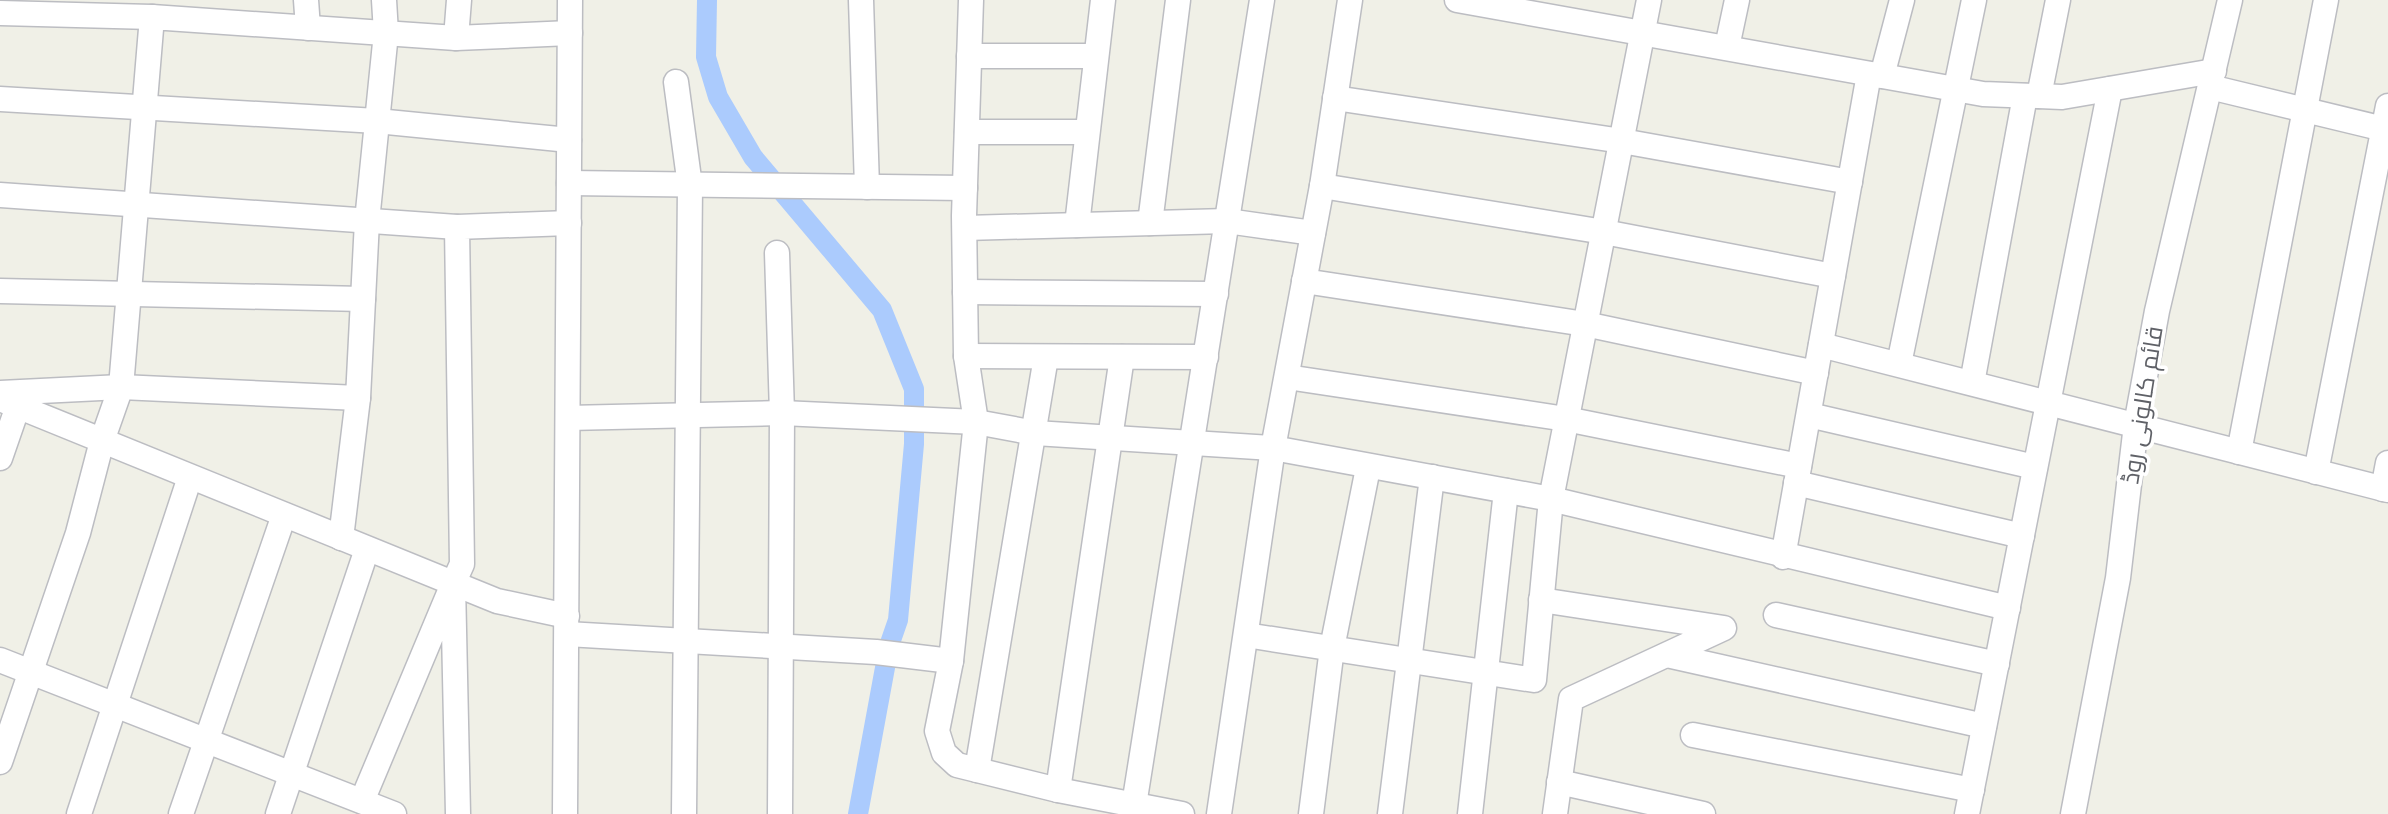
<svg xmlns="http://www.w3.org/2000/svg" width="2388" height="814" font-family="Jost,Cairo,sans-serif">
<style>
.lines{fill:none;stroke-linecap:round;stroke-linejoin:round}
.canal{stroke:#abcbfd;stroke-width:20}
.minor-casing{stroke:#bcbdc2;stroke-width:27}
.minor{stroke:#fff;stroke-width:24}
.labels{text-anchor:middle;dominant-baseline:central;stroke-width:7;stroke-linejoin:round;paint-order:stroke}
.street-label{font-size:24px;fill:#5f6167;stroke:#fff}
</style>
<rect width="100%" height="100%" fill="#f0f0e7"/>
<g class="lines">
<polyline class="canal" points="707,0 706,57 718,97 753,157 882,310 914,389 914,444 898,620 889,646 858,814"/>
<defs>
<g id="minor">
<polyline points="306,0 308,28"/>
<polyline points="861,0 867,187"/>
<polyline points="971,0 964,216 966,356 976,422 951,661 937,731 944,753 957,765 1058,790 1182,814"/>
<polyline points="1457,0 1983,94 2062,97 2214,71"/>
<polyline points="0,13 152,17"/>
<polyline points="456,38 459,0"/>
<polyline points="1727,47 1737,0"/>
<polyline points="969,56 1096,56"/>
<polyline points="1882,76 1902,0"/>
<polyline points="676,82 690,186 684,814"/>
<polyline points="2210,87 2388,130"/>
<polyline points="2039,96 2058,0"/>
<polyline points="1335,98 1622,141 1850,182"/>
<polyline points="0,99 377,121 569,140"/>
<polyline points="967,132 1087,132"/>
<polyline points="569,183 965,188"/>
<polyline points="1322,186 1604,232 1833,276"/>
<polyline points="0,195 457,227"/>
<polyline points="1150,223 1178,0"/>
<polyline points="1077,225 1103,0"/>
<polyline points="965,228 1227,221 1313,233"/>
<polyline points="777,253 782,413 780,814"/>
<polyline points="1304,281 1585,324 1816,373"/>
<polyline points="0,291 363,299"/>
<polyline points="965,292 1216,294"/>
<polyline points="1821,345 2388,490"/>
<polyline points="966,356 1206,357"/>
<polyline points="1899,364 1974,0"/>
<polyline points="1287,377 1566,419 1799,466"/>
<polyline points="1972,383 2025,96"/>
<polyline points="0,393 121,387 358,398 367,221 386,33 384,0"/>
<polyline points="0,399 497,601 567,616"/>
<polyline points="1809,415 2035,467"/>
<polyline points="568,418 782,413 976,422 1035,433 1273,448 1551,499 2008,608"/>
<polyline points="2239,452 2326,0"/>
<polyline points="0,458 18,406"/>
<polyline points="2316,472 2388,106"/>
<polyline points="1796,483 2022,536"/>
<polyline points="2383,489 2388,463"/>
<polyline points="341,538 358,398"/>
<polyline points="1783,557 1869,74"/>
<polyline points="453,584 462,564 457,227 569,223"/>
<polyline points="1541,600 1724,628 1571,699 1555,814"/>
<polyline points="1776,615 1997,664"/>
<polyline points="567,634 876,652 951,661"/>
<polyline points="1246,635 1534,680 1551,499 1649,0"/>
<polyline points="1667,655 1984,726"/>
<polyline points="0,660 394,814"/>
<polyline points="1693,735 1972,790"/>
<polyline points="0,762 78,533 102,441 121,387 152,17 456,38 570,33"/>
<polyline points="977,770 1046,357"/>
<polyline points="1559,782 1703,814"/>
<polyline points="1058,790 1122,357"/>
<polyline points="362,801 453,584 458,814"/>
<polyline points="1134,805 1262,0"/>
<polyline points="79,814 190,477"/>
<polyline points="181,814 284,515"/>
<polyline points="278,814 367,549"/>
<polyline points="565,814 570,0"/>
<polyline points="1219,814 1273,448 1322,186 1350,0"/>
<polyline points="1311,814 1332,648 1368,468"/>
<polyline points="1390,814 1432,477"/>
<polyline points="1470,814 1506,491"/>
<polyline points="1967,814 2110,89"/>
<polyline points="2073,814 2118,578 2136,425 2157,311 2230,0"/>
</g>
</defs>
<use href="#minor" class="minor-casing"/>
<use href="#minor" class="minor"/>
</g>
<g class="labels">
<g class="street-label">
<text transform="translate(2142 405) rotate(-81)">قائم کالونی روڈ</text>
</g>
</g>
</svg>
